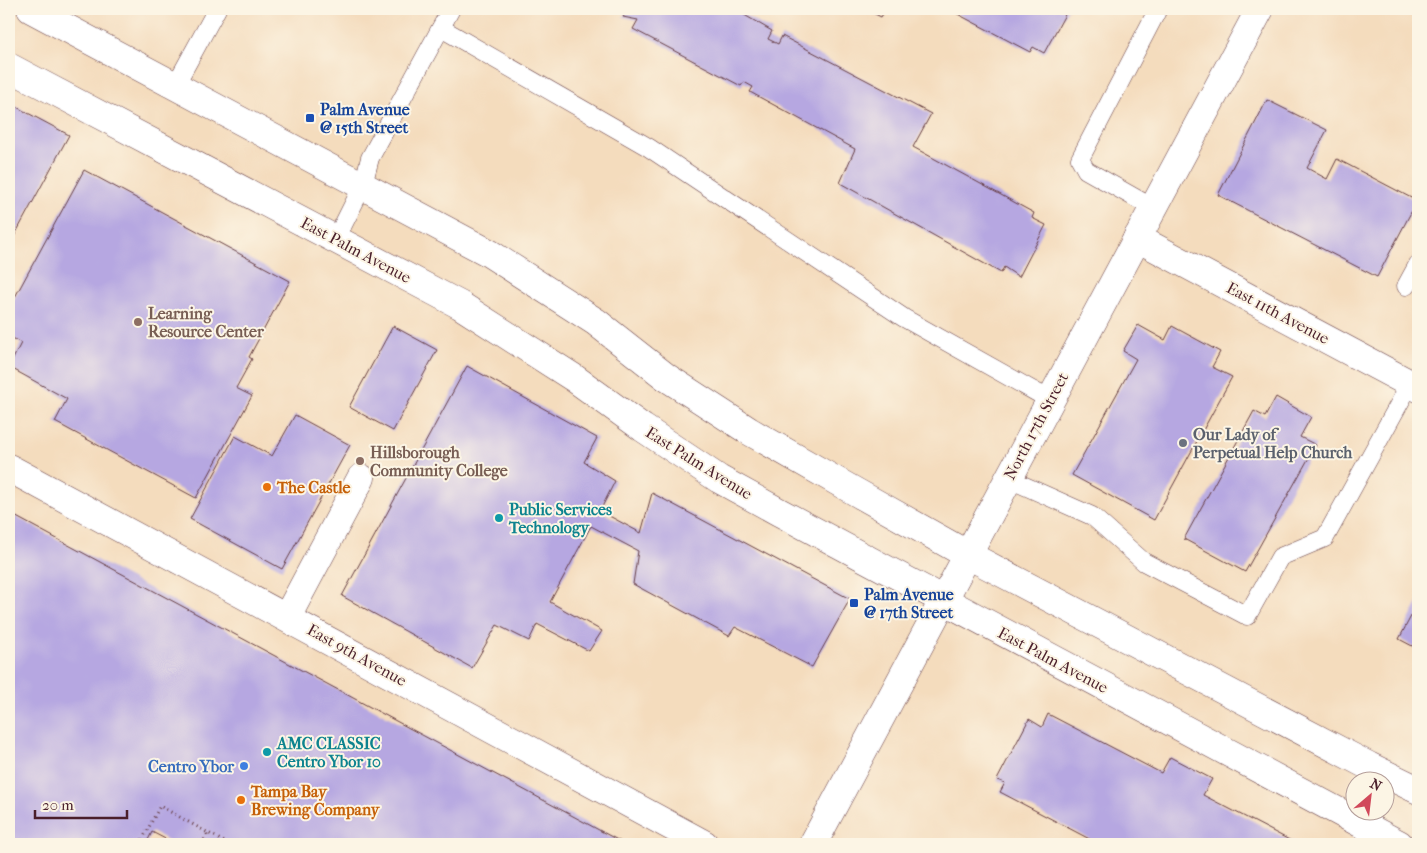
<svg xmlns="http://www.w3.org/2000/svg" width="1427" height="853" font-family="'IM FELL French Canon',serif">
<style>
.building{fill:#b6a7e1}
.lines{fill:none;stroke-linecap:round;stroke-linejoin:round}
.lane-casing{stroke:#643b41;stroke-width:19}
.street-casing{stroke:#643b41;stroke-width:29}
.secondary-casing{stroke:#643b41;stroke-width:29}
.path{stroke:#643b41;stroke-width:3;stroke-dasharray:1 4;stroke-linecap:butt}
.lane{stroke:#fff;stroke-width:18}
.street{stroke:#fff;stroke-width:28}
.secondary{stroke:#fff;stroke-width:28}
.transit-dot{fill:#1a4fb4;stroke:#fcf5e5;stroke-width:2}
.education-dot{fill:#8d6e63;stroke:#fcf5e5;stroke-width:2}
.worship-dot{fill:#6b7280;stroke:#fcf5e5;stroke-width:2}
.food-dot{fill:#e8710a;stroke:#fcf5e5;stroke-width:2}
.culture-dot{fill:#0f9aa8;stroke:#fcf5e5;stroke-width:2}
.shop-dot{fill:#3f7fe0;stroke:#fcf5e5;stroke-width:2}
.labels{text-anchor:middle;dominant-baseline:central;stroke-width:4;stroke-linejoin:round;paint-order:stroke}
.transit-label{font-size:16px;font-weight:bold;fill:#164399;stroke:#fcf5e5;text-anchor:start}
.street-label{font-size:16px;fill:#4a1f2b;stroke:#fcf5e5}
.education-label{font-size:16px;font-weight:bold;fill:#785e54;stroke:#fcf5e5;text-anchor:start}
.worship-label{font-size:16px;font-weight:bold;fill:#5b616d;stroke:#fcf5e5;text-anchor:start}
.food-label{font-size:16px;font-weight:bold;fill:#c56008;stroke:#fcf5e5;text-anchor:start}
.culture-label{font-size:16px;font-weight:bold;fill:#0d838f;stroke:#fcf5e5;text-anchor:start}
.shop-label{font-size:16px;font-weight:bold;fill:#366cbe;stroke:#fcf5e5;text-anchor:end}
</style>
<rect width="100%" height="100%" fill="#fcf5e5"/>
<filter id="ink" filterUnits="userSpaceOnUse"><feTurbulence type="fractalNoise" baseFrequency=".02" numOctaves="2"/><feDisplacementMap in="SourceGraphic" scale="10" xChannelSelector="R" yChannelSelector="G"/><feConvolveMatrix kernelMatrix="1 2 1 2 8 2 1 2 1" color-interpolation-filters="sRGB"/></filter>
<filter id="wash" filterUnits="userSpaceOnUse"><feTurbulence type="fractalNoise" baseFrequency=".0096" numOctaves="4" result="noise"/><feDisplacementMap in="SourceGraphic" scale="20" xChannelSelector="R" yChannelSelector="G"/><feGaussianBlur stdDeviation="1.12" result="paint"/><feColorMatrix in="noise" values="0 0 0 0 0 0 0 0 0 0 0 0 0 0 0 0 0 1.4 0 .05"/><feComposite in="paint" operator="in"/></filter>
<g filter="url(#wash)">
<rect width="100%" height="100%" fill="#f4dcbd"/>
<g id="blocks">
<g class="building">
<polygon points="628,9 734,9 772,31 768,39 778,44 782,36 931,114 913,147 1034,213 1032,218 1046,225 1019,277 1004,267 1001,273 840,183 855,149 750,92 753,87 744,82 741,86 633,29 638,20 623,17"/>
<polygon points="865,9 886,9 881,17"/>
<polygon points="948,9 1068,9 1044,53 1033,47 1030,52"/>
<polygon points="1267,100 1327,130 1307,168 1327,179 1337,159 1417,201 1377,277 1218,195"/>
<polygon points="9,103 69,135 10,244 9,243"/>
<polygon points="84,170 290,281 249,357 252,359 236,388 252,396 196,498 55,422 67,399 9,367 21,343 9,336 9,308"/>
<polygon points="1138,325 1165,340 1172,326 1220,352 1212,367 1232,377 1154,520 1072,475 1136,359 1123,351"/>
<polygon points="393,326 437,350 393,431 349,407"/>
<polygon points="467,366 597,438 584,462 615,481 600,511 641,533 652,493 850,599 812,667 735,627 729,636 633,584 638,551 591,526 550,602 602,631 589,651 537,624 529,641 497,625 472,668 342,596"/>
<polygon points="1276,397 1311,417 1300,437 1316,445 1245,572 1184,539 1254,411 1265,417"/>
<polygon points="295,415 350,445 282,569 190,519 235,436 272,456"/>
<polygon points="9,513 113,569 625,844 175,844 152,832 146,844 24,844 9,836"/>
<polygon points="1418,603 1418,649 1399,639"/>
<polygon points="1048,714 1161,773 1170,757 1212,779 1203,795 1297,844 1099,844 1000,792 1005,783 997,780 1029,719 1042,727"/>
</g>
</g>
</g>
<g filter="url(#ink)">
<use href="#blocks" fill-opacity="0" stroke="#643b41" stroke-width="1"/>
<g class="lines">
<defs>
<g id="lane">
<polyline points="441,28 648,147 904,318 1050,400"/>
<polyline points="176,84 217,9"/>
<polyline points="1153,208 1086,170 1080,159 1158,9"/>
<polyline points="336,239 363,185 370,158 451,9"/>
<polyline points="1406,286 1418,264"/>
<polyline points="1009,479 1092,516 1144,562 1247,616 1280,557 1325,538 1410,384"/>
</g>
<g id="street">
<polyline points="1137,238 1418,388"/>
<polyline points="9,468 704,844"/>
<polyline points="287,617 361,478"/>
<polyline points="813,844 1260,9"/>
</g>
<g id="secondary">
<polyline points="31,9 489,253 596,322 666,377 749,431 847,487 968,555 1369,766 1418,790"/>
<polyline points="9,67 460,305 574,378 643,428 719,479 779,512 1399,844"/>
</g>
</defs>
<use href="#lane" class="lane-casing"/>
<use href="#street" class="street-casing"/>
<use href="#secondary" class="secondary-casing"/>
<g class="path">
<polyline points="140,844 160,806 228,844"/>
<polyline points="202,844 208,833"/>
</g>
<use href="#lane" class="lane"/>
<use href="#street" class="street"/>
<use href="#secondary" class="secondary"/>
</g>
</g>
<g class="transit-dot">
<rect x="305" y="113" width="10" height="10" rx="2.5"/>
<rect x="849" y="598" width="10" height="10" rx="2.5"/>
</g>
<g class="education-dot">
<circle cx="138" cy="322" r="5"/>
<circle cx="360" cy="461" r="5"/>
</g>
<circle class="worship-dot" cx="1183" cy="443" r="5"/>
<g class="food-dot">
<circle cx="267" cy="487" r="5"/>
<circle cx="241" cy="800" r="5"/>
</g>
<g class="culture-dot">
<circle cx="499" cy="518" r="5"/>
<circle cx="267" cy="752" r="5"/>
</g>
<circle class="shop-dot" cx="244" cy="766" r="5"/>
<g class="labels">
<g class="transit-label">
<text x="320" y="109">Palm Avenue<tspan x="320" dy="18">@ 15th Street</tspan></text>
<text x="864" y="594">Palm Avenue<tspan x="864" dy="18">@ 17th Street</tspan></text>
</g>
<g class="street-label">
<text transform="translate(356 250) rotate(28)">East Palm Avenue</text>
<text transform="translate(1278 313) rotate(28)">East 11th Avenue</text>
<text transform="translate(1036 426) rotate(-62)">North 17th Street</text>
<text transform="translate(699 463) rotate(32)">East Palm Avenue</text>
<text transform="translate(357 655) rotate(29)">East 9th Avenue</text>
<text transform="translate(1053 660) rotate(28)">East Palm Avenue</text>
</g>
<g class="education-label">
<text x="148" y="313">Learning<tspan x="148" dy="18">Resource Center</tspan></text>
<text x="370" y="452">Hillsborough<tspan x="370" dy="18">Community College</tspan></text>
</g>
<g class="worship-label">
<text x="1193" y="434">Our Lady of<tspan x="1193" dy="18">Perpetual Help Church</tspan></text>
</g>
<g class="food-label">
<text x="277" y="487">The Castle</text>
<text x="251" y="791">Tampa Bay<tspan x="251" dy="18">Brewing Company</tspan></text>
</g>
<g class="culture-label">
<text x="509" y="509">Public Services<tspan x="509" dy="18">Technology</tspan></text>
<text x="277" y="743">AMC CLASSIC<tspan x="277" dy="18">Centro Ybor 10</tspan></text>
</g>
<g class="shop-label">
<text x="234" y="766">Centro Ybor</text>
</g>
</g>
<rect width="1427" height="853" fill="none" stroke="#fcf5e5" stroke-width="30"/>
<g transform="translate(1370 796) rotate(28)"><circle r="24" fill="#fcf5e5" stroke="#b59f9b"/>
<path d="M0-4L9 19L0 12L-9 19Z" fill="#d1495b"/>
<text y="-8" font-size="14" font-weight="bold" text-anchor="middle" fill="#4a1f2b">N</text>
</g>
<path d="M35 810v8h92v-8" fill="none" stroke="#4a1f2b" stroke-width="2.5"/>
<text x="42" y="810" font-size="15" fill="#4a1f2b" stroke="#fcf5e5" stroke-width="4" paint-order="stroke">20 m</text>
</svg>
